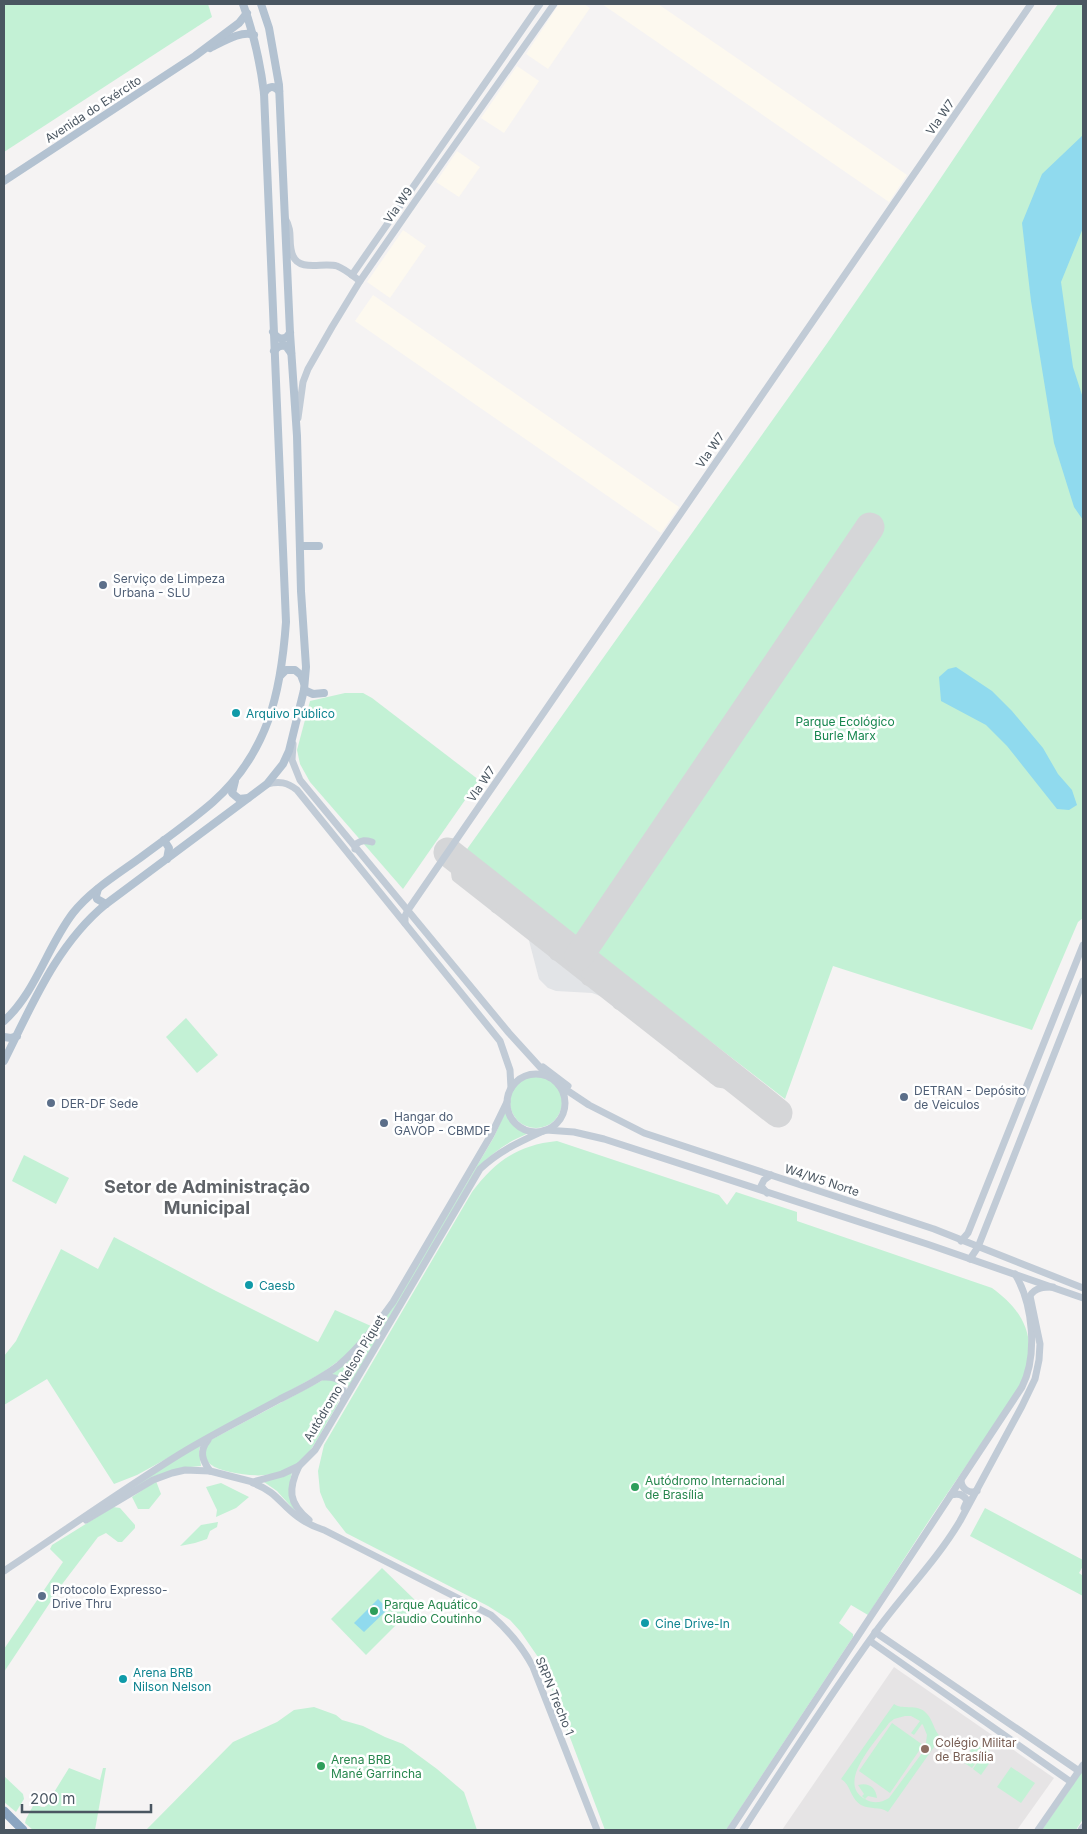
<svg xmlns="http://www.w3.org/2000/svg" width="1087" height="1834" font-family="Inter,sans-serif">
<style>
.commercial{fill:#fdf9ef}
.education{fill:#e6e4e5}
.airport{fill:#e2e4e7}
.green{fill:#c3f1d5;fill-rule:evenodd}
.water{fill:#90daee}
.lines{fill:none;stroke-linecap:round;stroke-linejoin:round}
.taxiway{stroke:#d5d6d8;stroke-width:11}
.runway{stroke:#d5d6d8;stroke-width:29}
.secondary{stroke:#c1cbd6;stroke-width:7}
.primary{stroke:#b3c2d1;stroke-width:8}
.highway{stroke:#8ba5c1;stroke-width:9}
.service-dot{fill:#5c6f8a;stroke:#fff;stroke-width:2}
.culture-dot{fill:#0f9aa8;stroke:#fff;stroke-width:2}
.leisure-dot{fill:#2e9e5b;stroke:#fff;stroke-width:2}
.education-dot{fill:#8d6e63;stroke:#fff;stroke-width:2}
.labels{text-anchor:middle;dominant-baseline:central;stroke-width:5;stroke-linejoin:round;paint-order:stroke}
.street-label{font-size:12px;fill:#4a5661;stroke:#fff}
.service-label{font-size:12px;fill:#4e5e75;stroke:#fff;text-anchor:start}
.culture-label{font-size:12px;fill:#0d838f;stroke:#fff;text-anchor:start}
.park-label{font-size:12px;fill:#17864f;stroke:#fff}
.leisure-label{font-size:12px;fill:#27864d;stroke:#fff;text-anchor:start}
.education-label{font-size:12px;fill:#785e54;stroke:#fff;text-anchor:start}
.district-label{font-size:18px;font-weight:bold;fill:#5f6368;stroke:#fff}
</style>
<rect width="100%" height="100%" fill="#f5f3f3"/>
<g class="commercial">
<polygon points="559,4 584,4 590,8 548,69 526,54"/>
<polygon points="602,4 658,4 907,175 889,202"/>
<polygon points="517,66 539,81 504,133 481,118"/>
<polygon points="457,151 480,167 459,197 436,182"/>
<polygon points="403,230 426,246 390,298 367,282"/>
<polygon points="373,295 679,507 661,533 355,321"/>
</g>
<polygon class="education" points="894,1667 1054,1778 1017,1830 782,1830"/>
<polygon class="airport" points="527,933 587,980 614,1001 592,993 556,991 548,988 539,979"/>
<g class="green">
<polygon points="4,4 208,4 212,17 4,152"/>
<polygon points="1058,4 1083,4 1083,918 1078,922 1032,1030 833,966 785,1099 465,852 828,342 932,191"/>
<polygon points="345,693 363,693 372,698 479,780 403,889 310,782 300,764 297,750 310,701"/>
<polygon points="186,1018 218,1055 197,1073 166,1037"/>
<circle cx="536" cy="1102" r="26"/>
<path d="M506 1110C509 1123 517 1130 529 1133 509 1141 495 1151 479 1166L349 1388 340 1378 332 1374 355 1354 392 1309 494 1137Z"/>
<path d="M557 1141 719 1195 727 1205 736 1192 797 1212V1221L992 1288C1013 1303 1030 1323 1029 1350 1029 1384 1001 1414 983 1441 968 1463 953 1485 938 1507 914 1543 891 1579 868 1615L851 1605 839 1623 853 1634V1637L726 1830H605L546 1674 538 1657 520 1631 510 1620 488 1606 346 1533 326 1507 320 1492 318 1471 324 1445 472 1192C495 1161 518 1145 557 1141Z"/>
<polygon points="24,1155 69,1178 56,1204 12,1181"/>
<polygon points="114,1237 216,1291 318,1342 335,1310 371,1326 348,1354 322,1373 137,1475 114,1484 47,1379 4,1405 4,1356 16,1341 61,1249 98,1269"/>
<path d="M332 1379 341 1386C341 1403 334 1410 326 1424 316 1442 307 1461 287 1469 268 1478 250 1476 230 1472 213 1468 200 1463 207 1442L323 1380Z"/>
<polygon points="202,1442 199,1450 201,1466 180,1468 152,1477 104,1507"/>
<path d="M292 1472C288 1489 289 1495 295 1511L277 1491 264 1482Z"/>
<polygon points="156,1481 161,1494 149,1509 138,1509 132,1497"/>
<polygon points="221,1483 249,1497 236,1508 216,1517 217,1510 206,1487"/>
<polygon points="113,1507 120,1508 135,1525 135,1528 122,1542 118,1542 106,1533 98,1537 63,1583 4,1672 4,1649 63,1562 50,1549 52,1545"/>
<polygon points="985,1508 1083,1560 1083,1566 1079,1573 1083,1576 1083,1596 970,1536"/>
<polygon points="218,1522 217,1527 210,1531 207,1539 195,1543 180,1546 201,1525"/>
<polygon points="382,1568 418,1603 366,1655 331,1619"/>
<path d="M894 1704C902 1710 914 1704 924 1711 934 1719 933 1731 941 1737L888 1812C880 1806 870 1810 861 1805 850 1798 851 1785 841 1779ZM905 1716H911L920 1721 911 1733 914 1735 922 1724 923 1725 927 1735 925 1749 889 1798C881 1803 873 1804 865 1799L868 1796 877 1798C876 1787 868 1782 858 1785L864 1794 862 1796 865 1799C835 1783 877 1740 889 1723L894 1719Z"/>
<polygon points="314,1707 336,1715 342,1720 363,1726 385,1737 403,1744 437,1769 464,1792 477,1830 146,1830 233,1742 277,1722 294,1710"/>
<polygon points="892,1723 923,1745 890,1793 859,1771"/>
<polygon points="976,1742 985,1749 972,1768 963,1762"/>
<polygon points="986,1749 995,1755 981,1775 973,1769"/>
<polygon points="1011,1767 1035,1783 1021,1803 997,1787"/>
<polygon points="69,1768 100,1780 103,1768 106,1768 95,1830 33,1830 25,1823 26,1819 34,1804 42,1807 45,1807"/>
<polygon points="1083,1770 1083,1819 1076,1830 1042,1830"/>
<polygon points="4,1776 23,1794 24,1799 16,1812 4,1802"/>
</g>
<g class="water">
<polygon points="1083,135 1083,228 1061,282 1073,367 1083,398 1083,520 1074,507 1054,443 1031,301 1022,223 1042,174"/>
<polygon points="956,667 992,691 1012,711 1043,748 1058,774 1072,790 1077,805 1069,810 1057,809 1007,746 986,725 941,701 939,677 948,669"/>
<polygon points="378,1599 388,1609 364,1632 354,1623"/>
</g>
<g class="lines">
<g class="taxiway">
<polyline points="460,861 456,868 457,877 718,1082 745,1086"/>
<polyline points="496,908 495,900 497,891"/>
<polyline points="555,955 570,949"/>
<polyline points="587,980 588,963"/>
<path d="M618 1004C624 1002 625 999 625 992"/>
<polyline points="682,1054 686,1054 691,1049 691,1044"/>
<polyline points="714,1079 718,1080 722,1077 721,1067"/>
</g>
<g class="runway">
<polyline points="448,852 778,1113"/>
<polyline points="579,956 870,527"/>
</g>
<g class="secondary">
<path d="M285 218C294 233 287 243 293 256 300 272 323 262 337 266 345 269 353 276 360 281"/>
<polyline points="352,275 540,4"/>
<polyline points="298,418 303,382 308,369 332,327 360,281 416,200 554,4"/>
<polyline points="293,744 292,760 300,780 509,1033 549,1077"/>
<path d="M267 784C279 781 287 782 297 790L500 1041 510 1070 511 1088"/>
<path d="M355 849 356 844C362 840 365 840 372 842"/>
<polyline points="405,923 405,916 408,910 1031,4"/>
<polyline points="543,1067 568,1086"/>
<circle cx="536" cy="1103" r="29"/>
<polyline points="559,1085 589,1105 644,1133 934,1229 1083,1288"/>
<polyline points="546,1130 574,1132 604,1139 927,1244 1083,1298"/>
<polyline points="767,1193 761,1186 764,1180 771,1175"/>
<polyline points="961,1241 968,1233 1083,945"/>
<polyline points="970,1259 978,1247 1083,981"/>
<path d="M323 1377C339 1376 345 1382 343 1398"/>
<path d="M208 1440C199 1451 202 1460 210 1471"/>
<path d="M299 1466C288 1489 288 1503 309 1520"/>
<path d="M961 1481C962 1489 969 1494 977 1491"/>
<path d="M253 1483C277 1492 280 1504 298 1517 306 1523 315 1527 324 1530L491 1615C509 1631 522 1646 533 1667L597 1830"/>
<path d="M951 1495C958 1493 964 1494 967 1501L964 1508"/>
<path d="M86 1520 153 1480 172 1473 185 1470 210 1471 253 1482 282 1474 299 1466 315 1450 325 1433 480 1169C499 1151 519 1142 543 1131"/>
<path d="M4 1571C63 1532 120 1491 180 1454 213 1434 247 1417 280 1399 300 1389 321 1379 339 1365 360 1347 377 1324 393 1302L491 1135 507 1102"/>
<polyline points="875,1632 1079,1771"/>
<polyline points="870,1641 1071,1782"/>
<path d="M730 1830 1022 1387C1038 1355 1033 1304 1015 1274"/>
<path d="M743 1830C786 1763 830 1695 877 1630 904 1593 937 1560 960 1521L1022 1406 1035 1379 1039 1360 1040 1344 1030 1296C1035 1287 1045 1287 1053 1287"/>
<polyline points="1038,1830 1083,1765"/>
<polyline points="1081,1830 1083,1827"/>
</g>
<g class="primary">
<path d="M210 48C223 42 241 30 254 35"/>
<path d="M264 93C268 86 274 85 279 91"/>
<polyline points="4,181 195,56 239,23 247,13"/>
<path d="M273 332C278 340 285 341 290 333"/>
<path d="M274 351C278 346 280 345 286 346L291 353"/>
<polyline points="300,546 319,546"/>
<polyline points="281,675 286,670 295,670 301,675 304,683"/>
<polyline points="304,690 313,694 324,693"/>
<polyline points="235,781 232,793 239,799 248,798"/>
<polyline points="164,840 169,848 167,859"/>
<polyline points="98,889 96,896 97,899 106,904"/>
<path d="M4 1021C36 992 47 947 73 913 90 891 118 874 140 858 164 840 190 822 213 802 268 753 281 693 286 622L264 93C260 61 254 34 243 4"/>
<polyline points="4,1037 11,1038 17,1036"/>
<path d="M4 1061C32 1005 57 944 106 904L267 784 283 764 289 751 304 690 306 667 301 591 297 436 290 333 279 85 269 28 261 4"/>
</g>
<polyline class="highway" points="4,1811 23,1830"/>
</g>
<g class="service-dot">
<circle cx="103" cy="585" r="5"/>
<circle cx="904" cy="1097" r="5"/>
<circle cx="51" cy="1103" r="5"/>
<circle cx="384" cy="1123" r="5"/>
<circle cx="42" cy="1596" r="5"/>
</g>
<g class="culture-dot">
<circle cx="236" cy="713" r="5"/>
<circle cx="249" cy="1285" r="5"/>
<circle cx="645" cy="1623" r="5"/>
<circle cx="123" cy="1679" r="5"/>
</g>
<g class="leisure-dot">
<circle cx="635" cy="1487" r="5"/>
<circle cx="374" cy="1611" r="5"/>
<circle cx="321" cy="1766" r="5"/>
</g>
<circle class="education-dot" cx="925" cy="1749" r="5"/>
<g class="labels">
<g class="street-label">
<text transform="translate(93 109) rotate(-33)">Avenida do Exército</text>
<text transform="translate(940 117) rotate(-55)">Vla W7</text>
<text transform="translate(398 205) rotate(-55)">Via W9</text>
<text transform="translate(710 450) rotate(-55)">Vla W7</text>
<text transform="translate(481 784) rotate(-56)">Vla W7</text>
<text transform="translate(822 1180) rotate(18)">W4/W5 Norte</text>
<text transform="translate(344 1378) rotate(-59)">Autódromo Nelson Piquet</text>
<text transform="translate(555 1696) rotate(68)">SRPN Trecho 1</text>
</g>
<g class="service-label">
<text x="113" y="578">Serviço de Limpeza<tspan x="113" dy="14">Urbana - SLU</tspan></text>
<text x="914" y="1090">DETRAN - Depósito<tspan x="914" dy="14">de Veiculos</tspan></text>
<text x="61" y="1103">DER-DF Sede</text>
<text x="394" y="1116">Hangar do<tspan x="394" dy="14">GAVOP - CBMDF</tspan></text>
<text x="52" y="1589">Protocolo Expresso-<tspan x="52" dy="14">Drive Thru</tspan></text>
</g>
<g class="culture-label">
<text x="246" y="713">Arquivo Público</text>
<text x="259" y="1285">Caesb</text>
<text x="655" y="1623">Cine Drive-In</text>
<text x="133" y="1672">Arena BRB<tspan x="133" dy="14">Nilson Nelson</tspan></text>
</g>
<g class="park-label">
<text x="845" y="721">Parque Ecológico<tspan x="845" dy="14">Burle Marx</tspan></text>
</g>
<g class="leisure-label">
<text x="645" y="1480">Autódromo Internacional<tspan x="645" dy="14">de Brasília</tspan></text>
<text x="384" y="1604">Parque Aquático<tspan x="384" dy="14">Claudio Coutinho</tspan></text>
<text x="331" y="1759">Arena BRB<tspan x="331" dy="14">Mané Garrincha</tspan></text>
</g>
<g class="education-label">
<text x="935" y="1742">Colégio Militar<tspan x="935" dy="14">de Brasília</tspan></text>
</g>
<g class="district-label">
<text x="207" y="1186">Setor de Administração<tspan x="207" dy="21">Municipal</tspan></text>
</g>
</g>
<rect width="1087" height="1834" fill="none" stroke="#4a5661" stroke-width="10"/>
<path d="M22 1804v8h129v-8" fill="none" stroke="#4a5661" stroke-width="2.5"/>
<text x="30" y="1804" font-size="15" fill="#4a5661" stroke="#ffffff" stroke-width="4" paint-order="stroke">200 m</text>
</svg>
